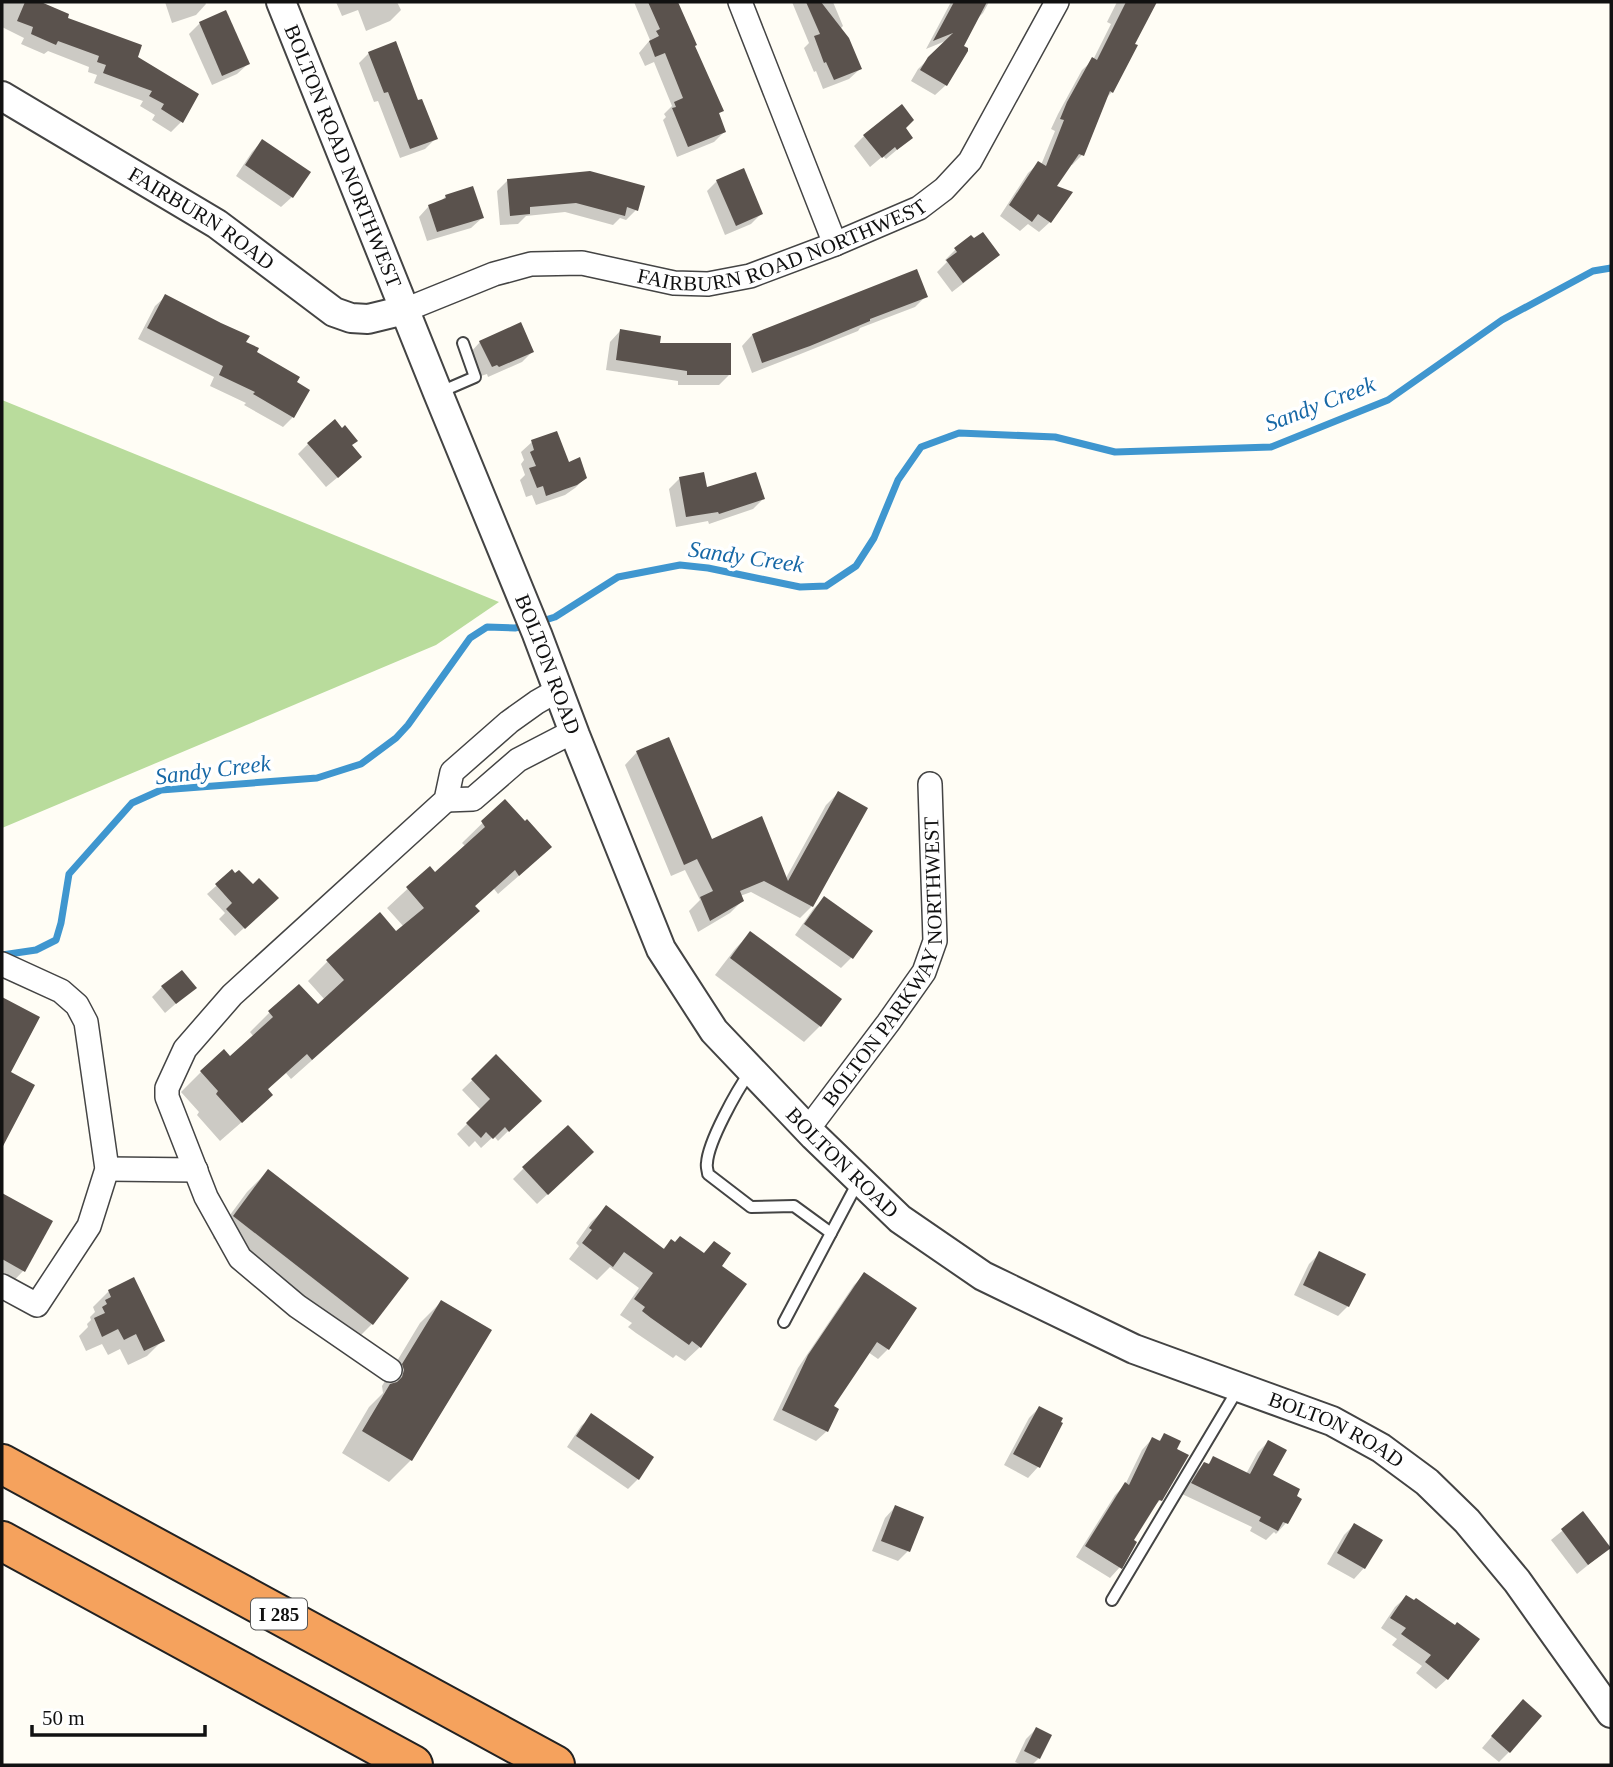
<svg xmlns="http://www.w3.org/2000/svg" width="1613" height="1767" font-family="'Times New Roman',serif">
<style>
.forest{fill:#b9dc9c}
.shadow{fill:#0003}
.lines{fill:none;stroke-linecap:round;stroke-linejoin:round}
.stream{stroke:#3f96cf;stroke-width:7}
.building{fill:#5a524d}
.service-casing{stroke:#444;stroke-width:14}
.minor-casing{stroke:#444;stroke-width:26}
.tertiary-casing{stroke:#444;stroke-width:32}
.motorway-casing{stroke:#222;stroke-width:42}
.service{stroke:#fff;stroke-width:10}
.minor{stroke:#fff;stroke-width:23}
.tertiary{stroke:#fff;stroke-width:28}
.motorway{stroke:#f5a25d;stroke-width:38}
.labels{text-anchor:middle;dominant-baseline:central;stroke-width:7;stroke-linejoin:round;paint-order:stroke}
.shield{fill:#fff;stroke:#585858;stroke-width:2}
.shield-label{font-size:19px;font-weight:bold;fill:#111}
.street-label{font-size:21px;fill:#111;stroke:#fff}
.water-label{font-size:23px;font-style:italic;fill:#1768a6;stroke:#fff}
</style>
<rect width="100%" height="100%" fill="#fffdf5"/>
<polygon class="forest" points="2,400 499,602 436,645 2,828"/>
<g class="shadow">
<polygon points="2,2 36,2 67,15 65,19 136,58 181,122 171,132 152,120 155,115 140,106 143,101 94,83 97,75 88,72 89,67 48,51 44,54 21,44 24,38 2,27"/>
<polygon points="165,2 205,2 206,4 196,15 172,23"/>
<polygon points="336,2 397,2 401,10 390,21 366,31 358,10 342,16"/>
<polygon points="634,2 677,2 695,45 693,46 722,111 717,115 724,132 714,142 677,157 663,120 666,117 664,114 672,106 654,62 645,66 639,53 650,40"/>
<polygon points="792,2 833,2 843,26 840,29 860,69 849,79 823,89 816,71 814,72 804,48 809,43"/>
<polygon points="951,2 989,2 983,13 975,21 961,46 946,85 935,95 911,81 918,69 948,40 926,49"/>
<polygon points="1117,2 1155,2 1133,45 1112,92 1106,98 1082,155 1072,165 1070,164 1054,187 1050,222 1039,232 1028,224 1020,231 1000,216 1028,173 1039,163 1041,165 1055,131 1051,129 1058,114 1082,70 1093,60 1111,24 1107,22"/>
<polygon points="200,23 248,64 237,74 212,85 189,34"/>
<polygon points="369,53 417,102 436,138 425,149 400,158 378,101 374,102 359,63"/>
<polygon points="904,128 911,138 886,159 883,156 870,167 854,146 864,136"/>
<polygon points="262,141 292,197 281,207 236,176 252,152"/>
<polygon points="589,173 636,210 626,220 620,218 613,225 565,212 526,216 518,224 500,225 497,191 508,180"/>
<polygon points="717,181 761,214 751,224 725,235 707,191"/>
<polygon points="446,196 482,218 471,228 427,241 419,217 429,206 440,202"/>
<polygon points="955,250 998,255 987,265 952,292 937,272 947,262 945,260"/>
<polygon points="166,296 244,343 255,353 293,417 283,427 244,405 246,403 210,386 214,377 138,339 155,306"/>
<polygon points="926,296 915,307 860,328 858,331 798,355 752,373 742,346 752,335"/>
<polygon points="620,331 658,345 729,375 719,385 678,385 678,381 606,370 610,342"/>
<polygon points="480,342 532,352 522,362 488,377 487,374 481,376 470,353"/>
<polygon points="532,442 568,465 585,478 575,488 565,495 536,505 532,495 526,497 520,480 525,475 521,464 524,460 521,452"/>
<polygon points="308,444 350,467 326,487 298,454"/>
<polygon points="680,478 706,490 763,499 753,509 709,524 708,521 676,527 669,489"/>
<polygon points="637,752 712,842 786,878 826,805 838,793 812,906 800,918 751,892 740,896 742,901 730,913 698,932 689,911 700,900 685,870 671,876 625,765"/>
<polygon points="505,801 529,867 498,894 494,889 474,907 457,931 291,1079 286,1073 267,1090 251,1114 220,1141 197,1115 199,1112 181,1092 201,1072 229,1059 254,1037 250,1032 270,1012 318,1007 325,1000 308,981 328,961 396,933 404,927 387,908 430,868 435,874 466,847 462,843"/>
<polygon points="232,872 268,907 235,936 219,919 225,913 207,894"/>
<polygon points="825,898 871,931 851,958 841,968 795,935 814,908"/>
<polygon points="750,933 820,1026 804,1042 715,975 735,949"/>
<polygon points="162,987 194,988 165,1013 152,997"/>
<polygon points="2,999 37,1018 9,1073 4,1140 2,1142"/>
<polygon points="496,1057 539,1101 498,1141 494,1136 481,1148 475,1141 469,1147 457,1134 481,1110 462,1090"/>
<polygon points="581,1163 537,1204 513,1179 524,1168"/>
<polygon points="268,1171 372,1324 351,1345 213,1238 247,1192"/>
<polygon points="2,1195 50,1221 24,1270 3,1292"/>
<polygon points="606,1208 662,1250 671,1241 719,1267 700,1347 685,1361 676,1355 673,1358 636,1333 628,1327 632,1323 620,1315 639,1288 610,1267 597,1280 569,1259 579,1246 576,1243 591,1222"/>
<polygon points="1320,1253 1348,1306 1338,1316 1294,1295 1309,1264"/>
<polygon points="864,1275 888,1349 878,1359 868,1352 831,1407 827,1431 816,1441 773,1420 798,1368 854,1285"/>
<polygon points="109,1291 163,1340 147,1356 128,1365 120,1349 108,1355 102,1344 86,1351 79,1336 88,1327 87,1324 91,1320 90,1317 95,1312 93,1307"/>
<polygon points="441,1302 489,1330 411,1460 389,1482 342,1453 369,1407 383,1393 382,1386 420,1323"/>
<polygon points="1039,1408 1061,1424 1038,1467 1028,1478 1004,1465 1029,1418"/>
<polygon points="592,1416 638,1479 628,1489 567,1447 581,1426"/>
<polygon points="1165,1435 1160,1500 1151,1510 1132,1541 1120,1567 1110,1578 1076,1557 1115,1495 1125,1485 1142,1450 1152,1439 1158,1442"/>
<polygon points="1268,1442 1270,1476 1286,1523 1276,1534 1274,1532 1266,1540 1250,1531 1252,1527 1182,1494 1194,1474 1204,1464 1207,1465 1214,1459 1246,1474 1258,1452"/>
<polygon points="895,1507 908,1551 898,1561 872,1551 885,1518"/>
<polygon points="1583,1514 1609,1548 1577,1574 1551,1540"/>
<polygon points="1354,1525 1364,1568 1354,1579 1327,1564 1344,1535"/>
<polygon points="1406,1597 1447,1679 1436,1689 1416,1673 1422,1666 1392,1645 1397,1639 1381,1628 1395,1607"/>
<polygon points="1513,1712 1509,1752 1499,1762 1482,1748"/>
<polygon points="1036,1729 1039,1758 1032,1765 1022,1765 1015,1762 1026,1739"/>
</g>
<g class="lines">
<g class="stream">
<polyline points="539,622 555,617 618,577 680,565 708,568 800,587 826,586 856,566 874,538 898,480 921,447 959,433 1055,437 1115,452 1271,447 1388,400 1502,320 1593,271 1611,268"/>
<polyline points="2,955 36,950 56,940 61,923 69,874 132,803 161,790 317,778 361,764 396,738 408,725 470,638 487,627 515,628 528,625"/>
</g>
</g>
<g class="building">
<polygon points="25,2 41,2 69,14 68,18 142,45 138,57 199,94 183,123 161,109 164,104 149,96 152,91 103,73 106,65 97,62 99,56 58,41 56,45 31,34 33,27 17,21"/>
<polygon points="648,2 678,2 697,45 695,46 724,111 719,113 726,132 688,147 672,108 676,107 674,102 683,98 665,53 655,57 649,41 659,36 656,31 660,29"/>
<polygon points="806,2 821,2 849,38 862,69 834,80 826,62 824,63 814,36 820,34"/>
<polygon points="954,2 987,2 964,46 968,48 968,51 947,86 920,70 928,57 953,33 933,41"/>
<polygon points="1126,2 1157,2 1135,44 1138,45 1113,93 1110,91 1084,156 1079,154 1057,186 1073,192 1051,223 1038,214 1032,222 1009,205 1038,161 1046,166 1064,120 1060,119 1067,102 1092,57 1097,60"/>
<polygon points="226,10 250,64 222,76 199,22"/>
<polygon points="396,41 418,100 422,99 438,139 410,149 388,92 384,93 368,52"/>
<polygon points="902,104 914,120 906,128 913,138 897,150 895,147 882,158 863,135"/>
<polygon points="262,139 311,172 293,198 245,165"/>
<polygon points="744,168 763,214 736,226 716,180"/>
<polygon points="590,171 645,186 638,211 627,207 625,216 576,203 530,207 530,214 510,216 507,179"/>
<polygon points="473,186 484,218 437,232 428,205 446,198 445,195"/>
<polygon points="983,232 1000,255 963,283 946,260 957,252 954,248 971,235 974,238"/>
<polygon points="917,269 928,297 870,319 870,321 810,346 762,363 752,334"/>
<polygon points="165,294 221,323 250,336 246,342 259,348 257,352 300,377 297,382 310,390 294,418 253,394 255,392 219,375 223,366 147,328"/>
<polygon points="521,322 534,352 499,367 497,365 492,367 479,341"/>
<polygon points="620,329 661,336 660,343 731,343 731,375 687,375 687,371 616,360"/>
<polygon points="335,419 342,428 345,425 358,441 352,445 362,457 338,478 307,443"/>
<polygon points="557,431 569,462 580,457 587,478 577,485 546,496 543,486 537,488 529,468 536,466 530,452 534,450 531,440"/>
<polygon points="704,472 707,487 756,472 765,499 719,514 718,512 686,517 679,477"/>
<polygon points="669,737 712,839 762,816 788,881 838,791 868,808 813,907 764,881 740,891 744,901 710,921 700,897 713,891 697,859 684,865 636,751"/>
<polygon points="505,799 525,821 527,819 552,847 519,876 515,870 475,906 480,911 312,1060 307,1054 268,1089 273,1095 242,1123 216,1094 218,1091 200,1071 224,1049 230,1056 273,1017 268,1011 299,984 318,1004 344,980 326,960 380,912 396,931 424,908 406,887 430,866 435,872 485,827 481,821"/>
<polygon points="232,869 235,873 239,870 253,884 259,878 279,898 245,929 226,909 232,903 215,884"/>
<polygon points="824,896 873,931 853,959 804,924"/>
<polygon points="750,931 842,999 821,1027 730,958"/>
<polygon points="182,970 197,988 176,1004 161,986"/>
<polygon points="2,997 40,1017 11,1072 35,1085 2,1148"/>
<polygon points="496,1054 542,1101 509,1132 505,1127 493,1139 486,1132 481,1138 466,1123 490,1099 471,1079"/>
<polygon points="568,1125 594,1152 548,1195 522,1167"/>
<polygon points="268,1169 409,1278 373,1325 233,1216"/>
<polygon points="2,1193 53,1221 25,1272 2,1259"/>
<polygon points="606,1205 664,1249 671,1239 675,1242 680,1236 704,1253 714,1241 731,1253 722,1266 747,1284 701,1348 692,1341 689,1345 651,1318 642,1311 645,1307 634,1299 653,1273 624,1252 613,1267 582,1243 592,1230 589,1228"/>
<polygon points="1319,1251 1366,1274 1349,1307 1303,1285"/>
<polygon points="864,1272 917,1308 889,1350 877,1342 834,1406 839,1409 828,1432 782,1410 808,1355"/>
<polygon points="134,1277 165,1341 144,1351 136,1334 124,1340 118,1329 102,1337 94,1318 105,1313 102,1307 107,1304 105,1300 111,1297 108,1290"/>
<polygon points="441,1300 492,1330 412,1461 362,1431 390,1384 397,1382 402,1377 404,1370 402,1364"/>
<polygon points="1039,1406 1063,1418 1061,1422 1063,1423 1040,1468 1013,1454"/>
<polygon points="591,1413 654,1457 639,1480 576,1436"/>
<polygon points="1164,1433 1181,1441 1177,1449 1189,1455 1162,1501 1159,1500 1134,1540 1137,1542 1122,1569 1085,1546 1125,1482 1129,1485 1152,1437 1160,1441"/>
<polygon points="1268,1440 1287,1450 1273,1475 1300,1489 1297,1496 1302,1499 1288,1524 1283,1522 1278,1531 1259,1521 1261,1517 1191,1483 1204,1462 1209,1464 1213,1456 1250,1474"/>
<polygon points="895,1505 924,1517 910,1552 881,1541"/>
<polygon points="1583,1511 1611,1548 1588,1565 1561,1529"/>
<polygon points="1354,1523 1383,1540 1365,1569 1337,1553"/>
<polygon points="1406,1595 1414,1600 1416,1598 1455,1625 1457,1622 1480,1639 1448,1680 1425,1662 1431,1655 1401,1634 1406,1628 1390,1618"/>
<polygon points="1523,1699 1542,1716 1510,1753 1491,1736"/>
<polygon points="1036,1727 1052,1735 1040,1759 1024,1751"/>
</g>
<g class="lines">
<defs>
<g id="service">
<polyline points="438,393 475,377 463,343"/>
<path d="M750 1072C737 1090 708 1142 707 1163 706 1167 708 1171 708 1174L751 1207 794 1206 831 1233"/>
<polyline points="784,1322 858,1182"/>
<polyline points="1112,1600 1238,1389"/>
</g>
<g id="minor">
<polyline points="740,2 835,244"/>
<path id="s1" d="M405 310 494 274 531 264 582 263 674 283 708 284 750 276 835 244 919 208 944 189 970 161 1057 2"/>
<polyline points="446,800 473,799 518,760 574,731"/>
<polyline points="2,964 61,991 77,1005 86,1022 107,1169 89,1226 37,1305 2,1286"/>
<path id="s2" d="M808 1129 888 1023 924 972 935 941 930 784"/>
<polyline points="107,1169 196,1170"/>
<polyline points="390,1370 297,1306 240,1258 206,1197 167,1097 167,1088 185,1049 232,995 446,800 452,772 509,722 537,702 558,690"/>
</g>
<g id="tertiary">
<path id="s3" d="M281 2 438 393 537 634 575 735 661 949 714 1031 814 1136 900 1219 983 1276 1134 1349 1332 1421 1381 1448 1427 1482 1467 1521 1517 1581 1611 1713"/>
<path id="s4" d="M2 96 217 224 334 312 351 318 368 319 405 310"/>
</g>
<g id="motorway">
<polyline points="2,1464 555,1765"/>
<polyline points="2,1541 413,1765"/>
</g>
</defs>
<use href="#service" class="service-casing"/>
<use href="#minor" class="minor-casing"/>
<use href="#tertiary" class="tertiary-casing"/>
<use href="#motorway" class="motorway-casing"/>
<use href="#service" class="service"/>
<use href="#minor" class="minor"/>
<use href="#tertiary" class="tertiary"/>
<use href="#motorway" class="motorway"/>
</g>
<g class="labels">
<rect class="shield" x="251" y="1598.5" width="56" height="31" rx="5"/>
<g class="shield-label">
<text x="279" y="1614">I 285</text>
</g>
<g class="street-label">
<text stroke="none"><textPath href="#s3" startOffset="166">BOLTON ROAD NORTHWEST</textPath></text>
<text stroke="none"><textPath href="#s4" startOffset="234">FAIRBURN ROAD</textPath></text>
<text stroke="none"><textPath href="#s1" startOffset="394">FAIRBURN ROAD NORTHWEST</textPath></text>
<text stroke="none"><textPath href="#s3" startOffset="714">BOLTON ROAD</textPath></text>
<text stroke="none"><textPath href="#s2" startOffset="192">BOLTON PARKWAY NORTHWEST</textPath></text>
<text stroke="none"><textPath href="#s3" startOffset="1302">BOLTON ROAD</textPath></text>
<text stroke="none"><textPath href="#s3" startOffset="1869">BOLTON ROAD</textPath></text>
</g>
<g class="water-label">
<text transform="translate(1320 404) rotate(-21)">Sandy Creek</text>
<text transform="translate(746 557) rotate(8)">Sandy Creek</text>
<text transform="translate(213 770) rotate(-7)">Sandy Creek</text>
</g>
</g>
<rect width="1613" height="1767" fill="none" stroke="#111111" stroke-width="7"/>
<path d="M32 1725v10h173v-10" fill="none" stroke="#111111" stroke-width="3.5"/>
<text x="42" y="1725" font-size="21" fill="#111111" stroke="#ffffff" stroke-width="5" paint-order="stroke">50 m</text>
</svg>
